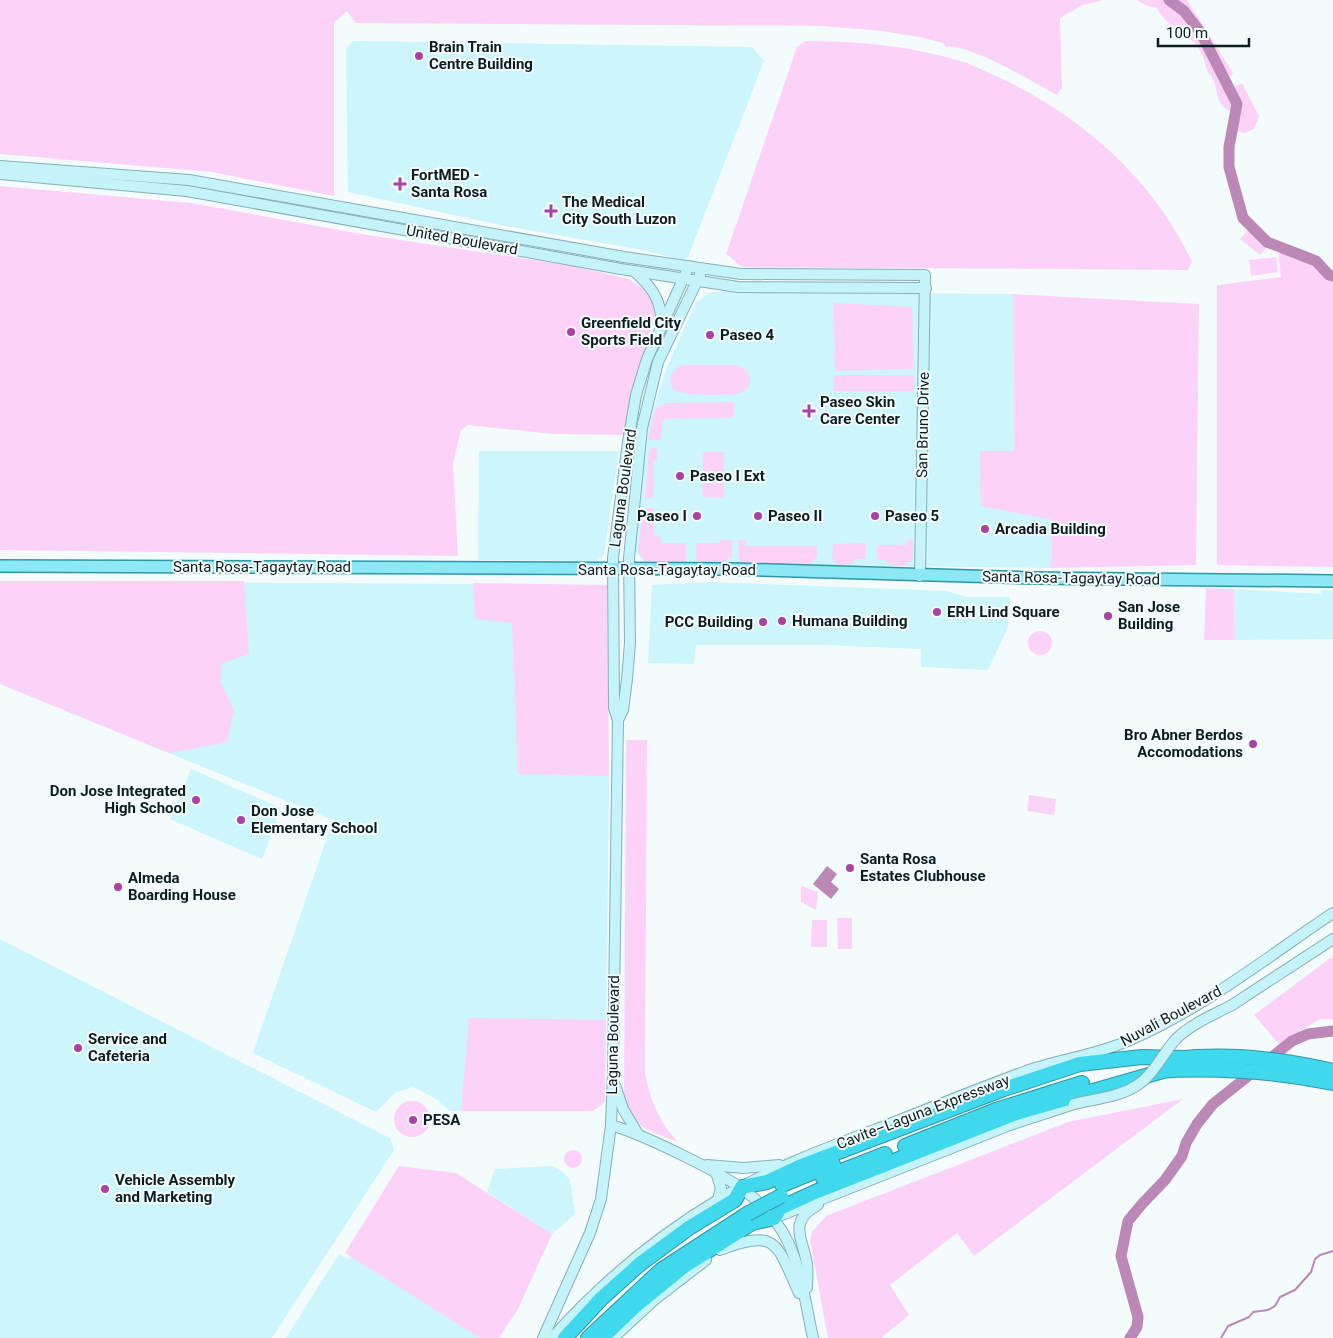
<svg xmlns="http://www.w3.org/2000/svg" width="1333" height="1338" font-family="Roboto,sans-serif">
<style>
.built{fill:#ccf5fc}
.green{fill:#fcd2f9}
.water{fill:#bb88b8}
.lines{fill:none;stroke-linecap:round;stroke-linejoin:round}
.stream{stroke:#bb88b8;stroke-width:2}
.river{stroke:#bb88b8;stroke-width:11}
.secondary-casing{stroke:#87afb5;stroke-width:12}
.primary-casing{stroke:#2e97a5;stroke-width:14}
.motorway-casing{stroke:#2e97a5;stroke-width:16}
.secondary{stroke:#c5f3fa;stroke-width:10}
.primary{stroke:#8ce8f4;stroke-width:11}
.motorway{stroke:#3fd8ed;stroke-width:14}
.secondary-bridge-casing{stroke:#87afb5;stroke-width:12;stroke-linecap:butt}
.motorway-bridge-casing{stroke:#2e97a5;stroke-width:16;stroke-linecap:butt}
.secondary-bridge{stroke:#c5f3fa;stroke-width:10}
.motorway-bridge{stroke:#3fd8ed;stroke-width:14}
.poi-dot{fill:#a842a6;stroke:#f3fbfc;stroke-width:2}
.labels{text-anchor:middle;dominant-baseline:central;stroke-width:4;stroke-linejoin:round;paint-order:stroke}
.poi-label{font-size:15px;font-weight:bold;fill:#0d1d1f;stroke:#f3fbfc;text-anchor:start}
.street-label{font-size:15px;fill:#0d1d1f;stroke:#f3fbfc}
</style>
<rect width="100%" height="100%" fill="#f3fbfc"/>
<g class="built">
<polygon points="353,41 752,47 764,61 686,262 649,251 505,226 348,192 346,49"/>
<polygon points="711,292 1013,294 1014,451 981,505 1052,520 1051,568 646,563 634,550 649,422 667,367 696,302"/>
<polygon points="479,451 619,451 604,555 597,561 478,560"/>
<polygon points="0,581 607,585 609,799 605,1102 593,1111 450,1111 436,1099 413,1087 396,1092 376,1112 253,1053 333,820 0,684"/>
<polygon points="710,582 946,591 968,597 1010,597 1008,627 988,670 921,667 921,649 824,645 696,645 694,664 648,663 652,585"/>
<polygon points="1234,589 1321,594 1321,590 1333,590 1333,639 1235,640"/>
<polygon points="191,769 281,808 262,859 170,819"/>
<polygon points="0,939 390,1138 394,1150 272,1338 0,1338"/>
<polygon points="552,1166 562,1171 570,1180 575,1214 552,1234 487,1192 495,1169"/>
<polygon points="339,1254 348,1259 351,1256 480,1338 286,1338"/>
</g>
<g class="green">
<path d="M0 0H1103L1083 5 1060 18 1062 88 1057 95C1037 84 966 42 946 47L943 43 924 38 883 31 822 26 356 23 347 11 334 23V196L212 172 0 154Z"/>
<path d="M1137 0H1187L1233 73 1229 78 1235 87 1242 83 1259 116 1254 129 1244 133 1237 131 1232 112C1218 106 1218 97 1215 84 1214 79 1209 75 1207 70 1205 64 1204 58 1201 52 1189 30 1167 30 1157 8L1147 6Z"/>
<path d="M806 41C860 41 914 46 967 63 977 67 988 73 998 77 1080 115 1154 179 1192 262L1188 270 742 267 726 254 797 47Z"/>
<polygon points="0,186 191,203 361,234 573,266 629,279 646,291 656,309 652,329 641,361 626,435 554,434 468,425 461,430 453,463 458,556 0,550"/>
<polygon points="1248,230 1268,246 1260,255 1240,239"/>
<polygon points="1278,250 1315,265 1333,276 1333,567 1217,565 1217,285 1281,277"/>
<polygon points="1276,257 1278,272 1251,276 1249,260"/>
<polygon points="1013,294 1199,304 1196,565 1051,568 1052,520 981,506 980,451 1014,451"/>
<polygon points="833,303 912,307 914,369 835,371"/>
<path d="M682 365H737L745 369 751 380C749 385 747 390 742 392 732 397 681 396 673 389 667 378 672 370 682 365Z"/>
<polygon points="834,375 914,375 914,391 833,391"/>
<polygon points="734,402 734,416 730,418 666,419 662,422 661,440 648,440 655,409 666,403"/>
<polygon points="653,447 657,448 657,461 653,461 653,498 645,498 649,451"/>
<polygon points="703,452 724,452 724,498 703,497"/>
<polygon points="643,508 654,508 654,535 660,536 661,543 686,543 686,562 645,561 638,551"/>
<polygon points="908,539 913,539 913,559 905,566 890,565 886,560 877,560 877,545 907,545"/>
<polygon points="720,540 732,540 732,557 724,562 696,562 696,543 719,543"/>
<polygon points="738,540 746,540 745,546 817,546 817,557 809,564 743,563 738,558"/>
<polygon points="866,543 866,559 856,559 851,564 837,565 832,558 833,544"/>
<polygon points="0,581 244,581 249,654 221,664 221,683 234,710 227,742 169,753 0,684"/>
<polygon points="473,583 607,585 609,776 518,774 512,623 475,619"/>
<polygon points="1206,588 1234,589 1235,640 1204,640"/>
<circle cx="1040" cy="643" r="12"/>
<path d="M626 740H647L645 1073C650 1100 659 1122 678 1142 647 1129 638 1132 624 1100Z"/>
<polygon points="1029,795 1056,799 1054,815 1027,811"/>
<polygon points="801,886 818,892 816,910 801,902"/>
<polygon points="837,918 852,918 852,949 838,949"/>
<polygon points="812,920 827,920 827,947 811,947"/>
<polygon points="1333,956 1333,1019 1320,1019 1279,1044 1254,1015"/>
<polygon points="469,1018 606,1020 605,1102 593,1111 461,1111"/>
<polygon points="1183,1099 974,1256 957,1233 890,1285 909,1315 881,1338 828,1338 810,1240 812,1232 826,1216 1068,1122"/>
<circle cx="412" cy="1119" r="18"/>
<circle cx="573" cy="1159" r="9"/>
<polygon points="399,1166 456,1173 552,1234 518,1309 499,1338 480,1338 345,1253"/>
</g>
<polygon class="water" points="827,866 837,874 831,882 839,889 831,899 813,884"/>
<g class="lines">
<polyline class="stream" points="1221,1338 1228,1326 1249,1317 1253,1312 1268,1310 1275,1306 1280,1297 1295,1290 1311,1272 1315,1259 1320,1255 1333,1251"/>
<g class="river">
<polyline points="1169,0 1184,11 1201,33 1237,104 1229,147 1229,167 1243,218 1267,242 1316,261 1329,275 1333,276"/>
<polyline points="1130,1338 1137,1327 1138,1317 1121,1256 1128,1221 1142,1204 1165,1180 1182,1156 1186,1143 1197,1124 1213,1104 1292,1041 1308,1034 1333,1031"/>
</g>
<defs>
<g id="secondary">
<polyline points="0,166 189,180 624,257 741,274 925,275 920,576"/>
<polyline points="0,174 187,191 621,269 738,287 926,288"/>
<path d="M634 271C650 285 662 300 661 322"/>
<polyline points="618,720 623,710 627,679 630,643 629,558 642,428 658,362 700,275"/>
<polyline points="1232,1005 1333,939"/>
<polyline points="615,1085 623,1109 638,1134"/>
<path d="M611 1125C637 1133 660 1144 684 1156 727 1177 767 1198 788 1242 802 1272 806 1306 813 1338"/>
<polyline points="707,1165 743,1168 779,1165"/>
<polyline points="716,1172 721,1188 718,1200"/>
<polyline points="774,1218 1010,1125 1074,1104"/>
<path d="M720 1250C778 1228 776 1243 799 1293"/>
<path d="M807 1288C807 1281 808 1272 807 1264 803 1239 787 1221 818 1205"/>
<polyline points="543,1338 590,1233 601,1199 611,1125 613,1074 618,720 614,708 613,558 628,442 636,395 647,359 689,266"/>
<path d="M552 1338C600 1284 656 1237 718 1200 768 1170 821 1150 874 1130 925 1110 975 1090 1026 1071 1061 1059 1097 1055 1130 1040 1204 1008 1267 957 1333 913"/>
<polyline points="613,1338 654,1300 706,1260"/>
</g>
<polyline id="primary" points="0,566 733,569 1032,578 1333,581"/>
<g id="motorway">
<path d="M1175 1059C1227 1053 1282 1059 1333 1071"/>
<path d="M1155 1071C1215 1067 1274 1071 1333 1083"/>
<polyline points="905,1146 996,1110 1082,1083"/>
<polyline points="823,1178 885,1154"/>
<polyline points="782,1185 833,1164"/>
<polyline points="565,1338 601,1299 640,1264 689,1228 735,1200 742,1187 767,1182 799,1167 1004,1089 1080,1064 1142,1057 1184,1058"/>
<polyline points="588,1338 661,1270 747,1214"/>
<polyline points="602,1338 635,1306 684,1266 752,1223 774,1218 780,1208 815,1192 1016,1113 1163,1071"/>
</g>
</defs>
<use href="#secondary" class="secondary-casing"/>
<use href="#primary" class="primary-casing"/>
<use href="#motorway" class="motorway-casing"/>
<use href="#secondary" class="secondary"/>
<use href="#primary" class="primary"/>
<use href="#motorway" class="motorway"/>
<defs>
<path id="secondary-bridge" d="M1074 1104C1094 1099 1119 1097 1136 1086 1154 1075 1162 1054 1176 1039 1191 1024 1213 1015 1232 1005"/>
<polyline id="motorway-bridge" points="747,1214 781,1196"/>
</defs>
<use href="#secondary-bridge" class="secondary-bridge-casing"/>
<use href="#motorway-bridge" class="motorway-bridge-casing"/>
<use href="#secondary-bridge" class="secondary-bridge"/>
<use href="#motorway-bridge" class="motorway-bridge"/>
</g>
<g class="poi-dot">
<circle cx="419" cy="56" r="5"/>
<path d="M397.5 176.5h5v5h5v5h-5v5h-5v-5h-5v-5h5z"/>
<path d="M548.5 203.5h5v5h5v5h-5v5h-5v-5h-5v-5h5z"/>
<circle cx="571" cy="332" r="5"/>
<circle cx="710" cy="335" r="5"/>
<path d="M806.5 403.5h5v5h5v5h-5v5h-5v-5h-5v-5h5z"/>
<circle cx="680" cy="476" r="5"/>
<circle cx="697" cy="516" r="5"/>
<circle cx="758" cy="516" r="5"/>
<circle cx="875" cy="516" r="5"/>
<circle cx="985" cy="529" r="5"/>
<circle cx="937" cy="612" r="5"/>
<circle cx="1108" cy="616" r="5"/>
<circle cx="782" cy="621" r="5"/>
<circle cx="763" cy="622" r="5"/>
<circle cx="1253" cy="744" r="5"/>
<circle cx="196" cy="800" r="5"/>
<circle cx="241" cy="820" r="5"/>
<circle cx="850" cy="868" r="5"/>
<circle cx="118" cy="887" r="5"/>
<circle cx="78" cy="1048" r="5"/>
<circle cx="413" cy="1120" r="5"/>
<circle cx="105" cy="1189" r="5"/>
</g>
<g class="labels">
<g class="poi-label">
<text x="429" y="47">Brain Train<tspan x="429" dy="17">Centre Building</tspan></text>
<text x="411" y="175">FortMED -<tspan x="411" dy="17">Santa Rosa</tspan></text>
<text x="562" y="202">The Medical<tspan x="562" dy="17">City South Luzon</tspan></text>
<text x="581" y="323">Greenfield City<tspan x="581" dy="17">Sports Field</tspan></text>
<text x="720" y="335">Paseo 4</text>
<text x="820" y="402">Paseo Skin<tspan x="820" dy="17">Care Center</tspan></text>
<text x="690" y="476">Paseo I Ext</text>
<text x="687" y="516" text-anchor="end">Paseo I</text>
<text x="768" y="516">Paseo II</text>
<text x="885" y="516">Paseo 5</text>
<text x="995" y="529">Arcadia Building</text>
<text x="1118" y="607">San Jose<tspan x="1118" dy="17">Building</tspan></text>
<text x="947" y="612">ERH Lind Square</text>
<text x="792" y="621">Humana Building</text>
<text x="753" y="622" text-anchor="end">PCC Building</text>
<text x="1243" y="735" text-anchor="end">Bro Abner Berdos<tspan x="1243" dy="17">Accomodations</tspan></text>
<text x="186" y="791" text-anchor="end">Don Jose Integrated<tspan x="186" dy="17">High School</tspan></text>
<text x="251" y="811">Don Jose<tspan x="251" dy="17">Elementary School</tspan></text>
<text x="860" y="859">Santa Rosa<tspan x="860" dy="17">Estates Clubhouse</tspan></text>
<text x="128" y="878">Almeda<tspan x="128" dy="17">Boarding House</tspan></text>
<text x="88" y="1039">Service and<tspan x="88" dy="17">Cafeteria</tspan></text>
<text x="423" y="1120">PESA</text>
<text x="115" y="1180">Vehicle Assembly<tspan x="115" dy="17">and Marketing</tspan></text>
</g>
<g class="street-label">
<text transform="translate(462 240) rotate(10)">United Boulevard</text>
<text transform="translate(923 425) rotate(-89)">San Bruno Drive</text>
<text transform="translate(623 488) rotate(-82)">Laguna Boulevard</text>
<text x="262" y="567">Santa Rosa-Tagaytay Road</text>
<text x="667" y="570">Santa Rosa-Tagaytay Road</text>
<text transform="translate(1071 578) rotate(1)">Santa Rosa-Tagaytay Road</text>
<text transform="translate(1171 1016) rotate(-28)">Nuvali Boulevard</text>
<text transform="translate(613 1035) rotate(-89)">Laguna Boulevard</text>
<text transform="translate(923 1112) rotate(-21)">Cavite–Laguna Expressway</text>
</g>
</g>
<path d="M1158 38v8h91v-8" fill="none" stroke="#0d1d1f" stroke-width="2.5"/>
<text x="1166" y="38" font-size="15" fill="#0d1d1f" stroke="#f3fbfc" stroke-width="4" paint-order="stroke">100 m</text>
</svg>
